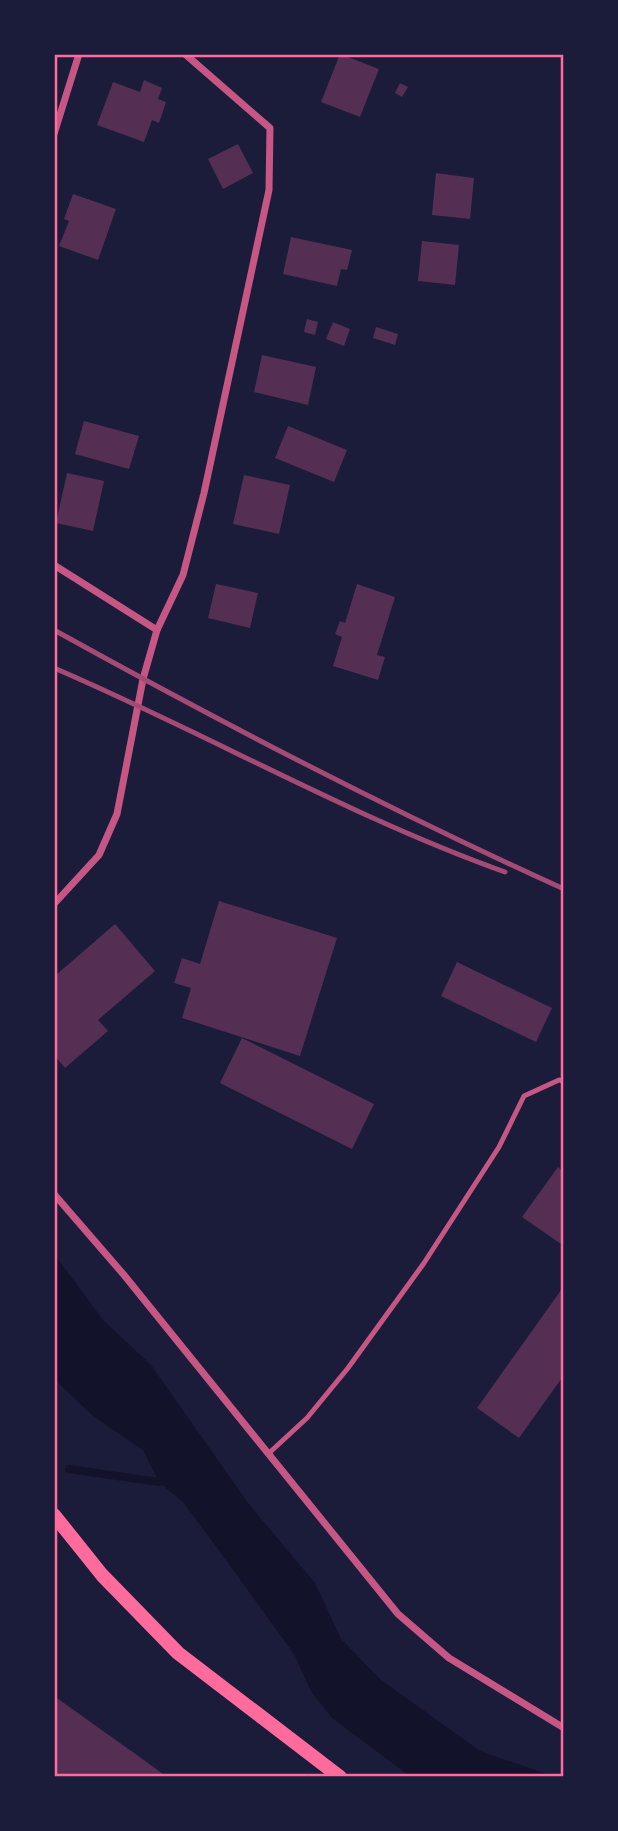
<svg xmlns="http://www.w3.org/2000/svg" width="618" height="1831" font-family="'PT Sans Narrow',sans-serif">
<style>
.water{fill:#12122b}
.lines{fill:none;stroke-linecap:round;stroke-linejoin:round}
.stream{stroke:#12122b;stroke-width:8}
.building{fill:#542f53}
.service{stroke:#c65784;stroke-width:5}
.minor{stroke:#c65784;stroke-width:7}
.secondary{stroke:#ff6b9d;stroke-width:14}
.rail{stroke:#a44b75;stroke-width:5}
.neatline{fill:none;stroke:#ff6b9d;stroke-width:2.5}
</style>
<rect width="100%" height="100%" fill="#1b1b3a"/>
<polygon class="water" points="54,1254 103,1320 151,1365 248,1503 315,1583 341,1639 381,1680 480,1751 555,1777 411,1777 332,1718 311,1691 294,1654 215,1545 183,1502 159,1482 143,1450 93,1416 54,1379"/>
<g class="lines">
<polyline class="stream" points="69,1469 159,1482 165,1478"/>
</g>
<g class="building">
<polygon points="340,54 379,69 360,117 321,102"/>
<polygon points="144,80 162,88 158,99 166,102 159,123 152,120 144,142 97,125 113,82 140,92"/>
<polygon points="400,83 408,87 402,97 395,93"/>
<polygon points="238,144 253,173 223,189 208,159"/>
<polygon points="436,173 474,178 470,219 432,215"/>
<polygon points="73,194 116,209 98,260 59,246 69,221 64,219"/>
<polygon points="291,237 352,250 347,270 341,269 337,286 283,274"/>
<polygon points="422,241 459,245 455,285 418,281"/>
<polygon points="307,319 318,322 315,335 304,332"/>
<polygon points="333,322 350,329 344,346 326,339"/>
<polygon points="376,327 398,334 395,345 373,338"/>
<polygon points="262,355 316,367 308,405 254,392"/>
<polygon points="84,421 139,436 129,469 75,454"/>
<polygon points="288,426 347,450 334,482 275,458"/>
<polygon points="67,473 104,481 93,531 56,523"/>
<polygon points="244,475 290,485 279,534 233,524"/>
<polygon points="216,584 258,593 250,628 208,618"/>
<polygon points="357,584 395,597 377,655 385,657 378,680 333,666 342,637 335,634 340,621 345,623"/>
<polygon points="219,901 337,938 300,1056 182,1018 191,988 174,983 182,958 200,964"/>
<polygon points="115,924 155,971 98,1020 108,1031 65,1068 54,1055 54,973 56,975"/>
<polygon points="457,962 552,1008 536,1042 441,996"/>
<polygon points="242,1038 374,1104 352,1149 220,1083"/>
<polygon points="558,1167 564,1172 564,1246 522,1217"/>
<polygon points="564,1286 564,1375 519,1438 477,1408"/>
<polygon points="54,1696 148,1763 167,1777 54,1777"/>
</g>
<g class="lines">
<polyline class="service" points="268,1454 307,1418 348,1368 424,1263 499,1147 524,1096 559,1080 564,1081"/>
<g class="minor">
<polyline points="54,134 79,54"/>
<polyline points="54,565 157,630"/>
<polyline points="54,904 99,855 117,814 143,679 157,630 183,575 204,493 269,190 270,128 185,54"/>
<polyline points="54,1194 124,1275 398,1614 449,1658 564,1728"/>
</g>
<polyline class="secondary" points="54,1515 102,1575 178,1653 340,1777"/>
<g class="rail">
<path d="M54 630C222 723 389 810 564 889"/>
<path d="M54 668C206 733 349 816 505 872"/>
</g>
</g>
<rect width="618" height="1831" fill="none" stroke="#1b1b3a" stroke-width="112"/>
<rect x="56" y="56" width="506" height="1719" class="neatline"/>
</svg>
